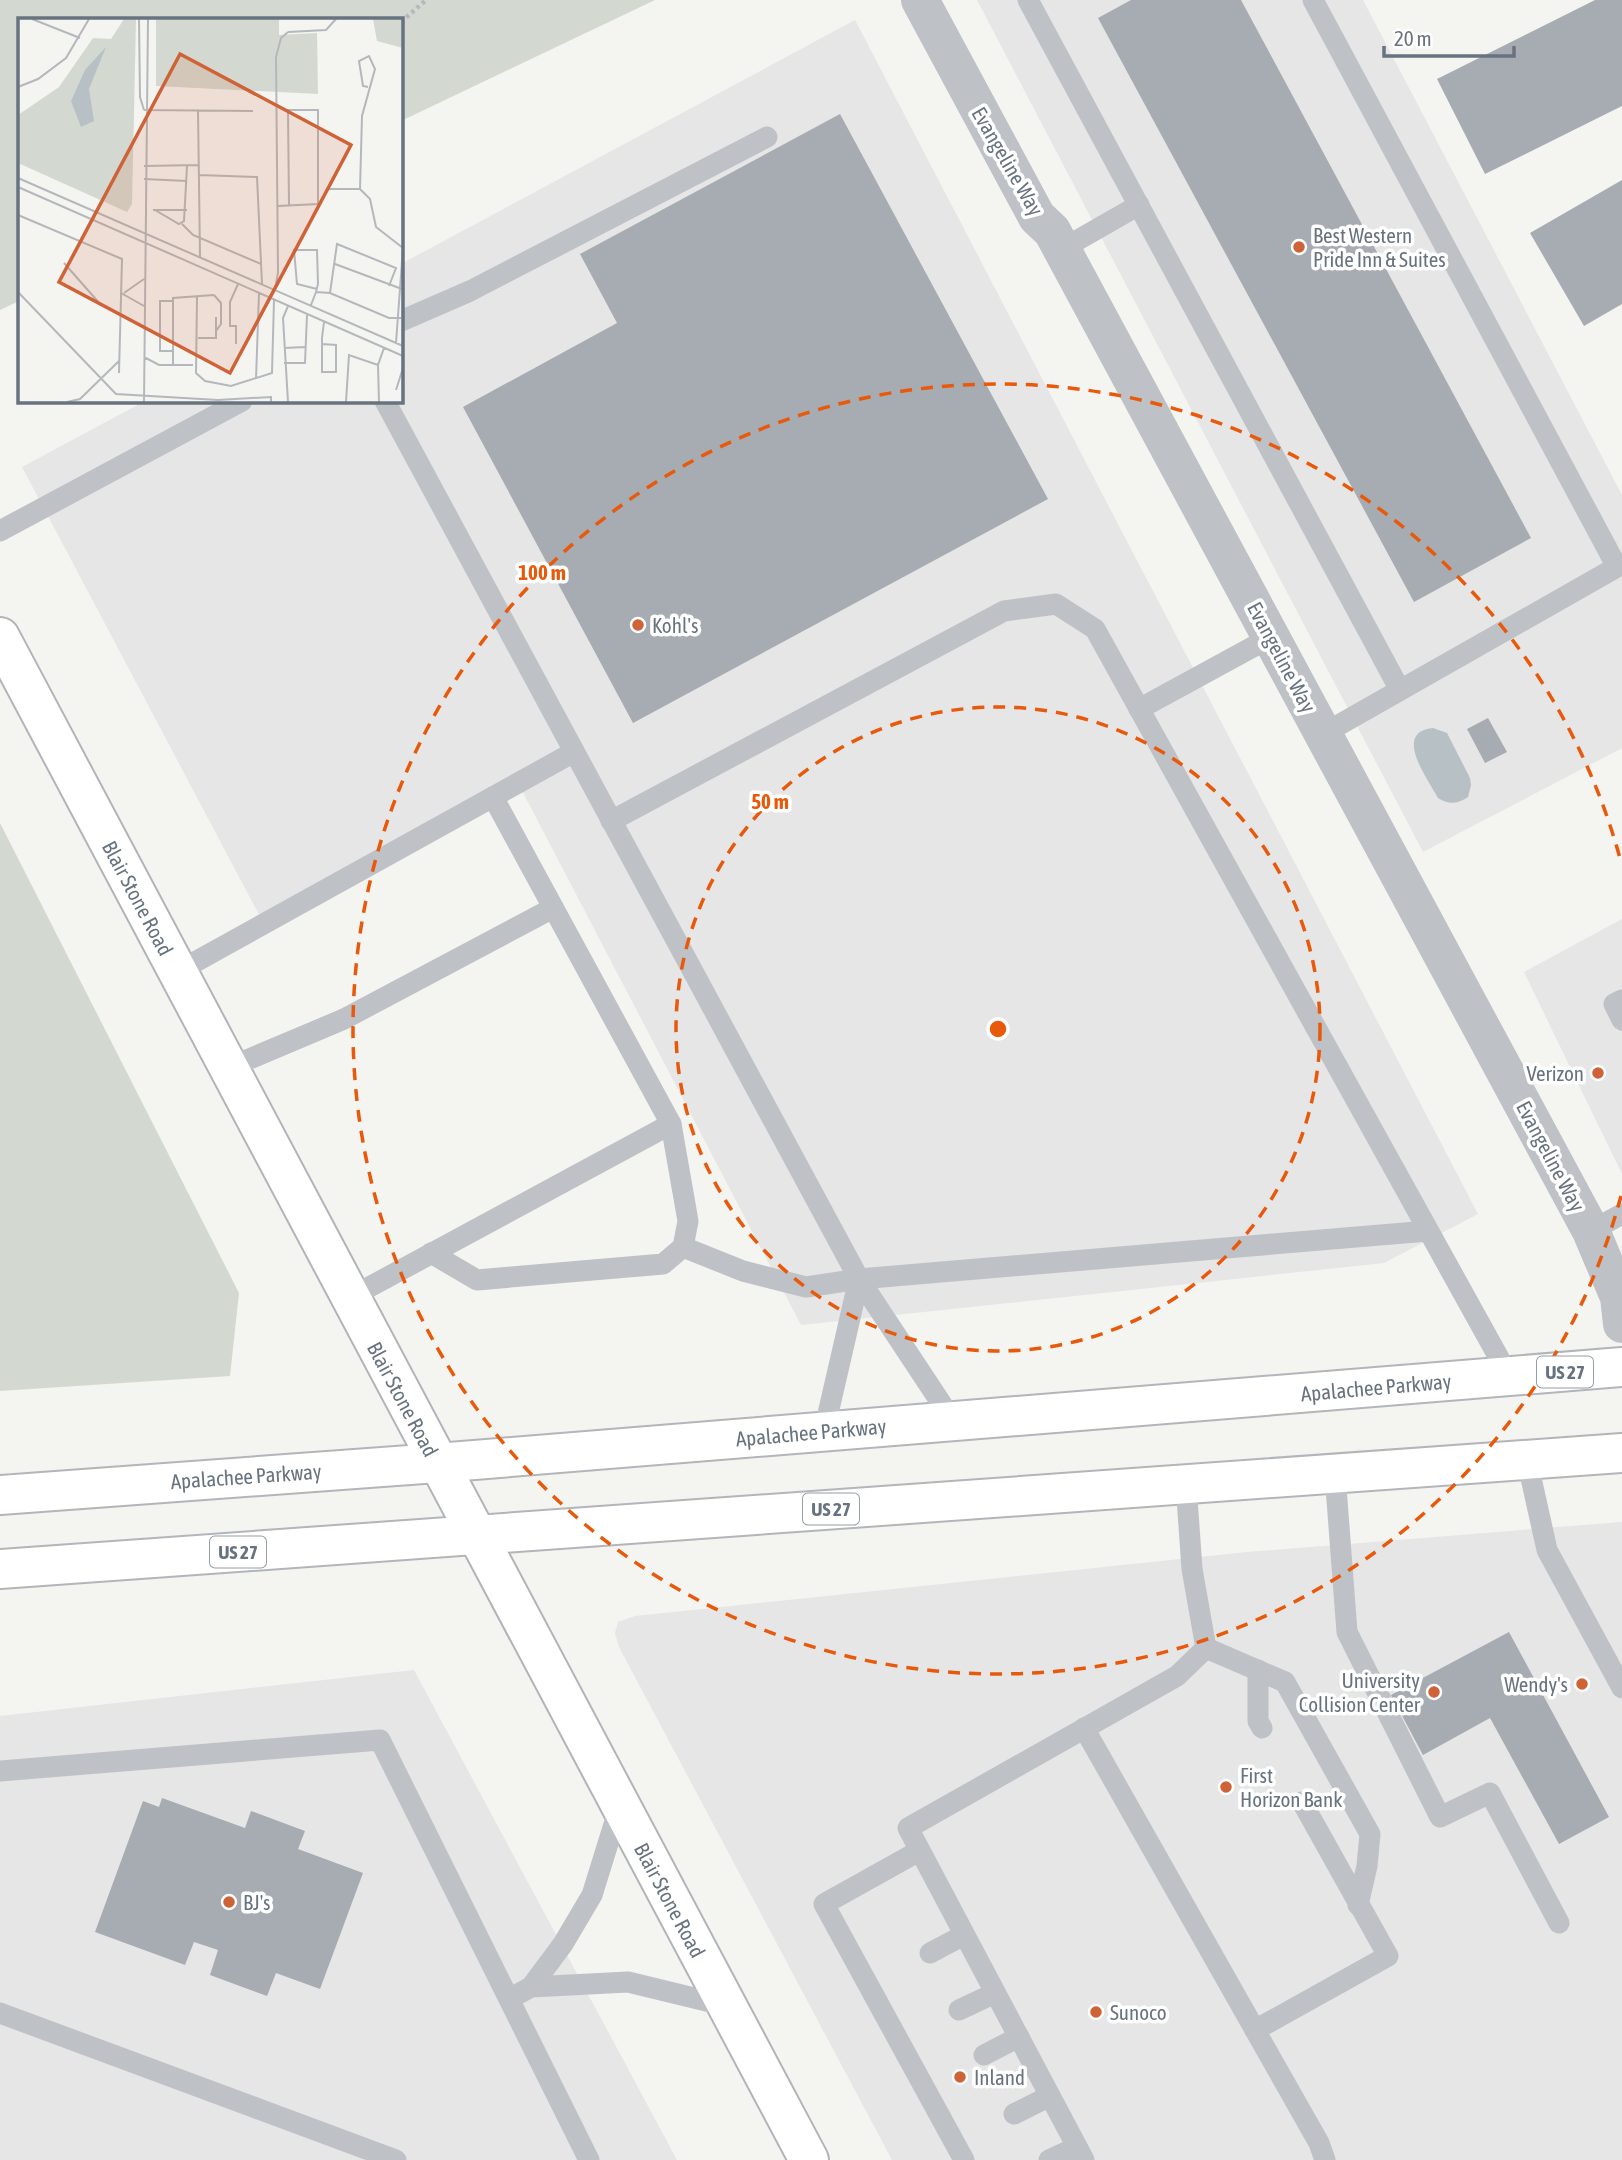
<svg xmlns="http://www.w3.org/2000/svg" width="1622" height="2160" font-family="'Asap Condensed',sans-serif">
<style>
.built{fill:#e5e6e5}
.green{fill:#d3d9d1}
.water{fill:#b7c0c5}
.building{fill:#a6acb1}
.lines{fill:none;stroke-linecap:round;stroke-linejoin:round}
.secondary-casing{stroke:#b1b5b9;stroke-width:42}
.primary-casing{stroke:#b2b5b9;stroke-width:42}
.path{stroke:#b6b9bb;stroke-width:4.5;stroke-dasharray:3.5 3.5;stroke-linecap:butt}
.service{stroke:#bec1c5;stroke-width:21}
.minor{stroke:#bec1c5;stroke-width:38}
.secondary{stroke:#fff;stroke-width:38}
.primary{stroke:#fff;stroke-width:38}
.ring{fill:none;stroke:#e8590c;stroke-width:3.5;stroke-dasharray:12 9}
.poi-dot{fill:#cf6237;stroke:#fff;stroke-width:2.5}
.labels{text-anchor:middle;dominant-baseline:central;stroke-width:7;stroke-linejoin:round;paint-order:stroke}
.shield{fill:#fff;stroke:#959da5;stroke-width:2}
.shield-label{font-size:19px;font-weight:bold;fill:#67737f}
.street-label{font-size:21px;fill:#67737f;stroke:#fff}
.poi-label{font-size:21px;fill:#67737f;stroke:#fff;text-anchor:start}
.inset-road{fill:none;stroke:#b4b8bc;stroke-width:2}
.view{fill:#cf6237;fill-opacity:0.15;stroke:#cf6237;stroke-width:3.5}
.inset-edge{fill:none;stroke:#67737f;stroke-width:3.5}
.centre{fill:#e8590c;stroke:#fff;stroke-width:3.5}
.ring-label{font-size:21px;text-anchor:middle;font-weight:bold;fill:#e8590c;stroke:#fff;stroke-width:7;stroke-linejoin:round;paint-order:stroke}
</style>
<rect width="100%" height="100%" fill="#f4f4f1"/>
<g class="built">
<polygon points="977,0 1363,0 1622,495 1622,748 1423,852"/>
<polygon points="855,20 1478,1214 1384,1263 801,1325 518,783 264,924 22,467 145,401 401,401 401,264"/>
<polygon points="1622,919 1622,1174 1524,972"/>
<polygon points="1622,1522 1622,2160 892,2160 619,1647 615,1633 618,1622 635,1616 1247,1552"/>
<polygon points="414,1670 677,2160 0,2160 0,1716"/>
</g>
<g class="green">
<polygon points="0,0 655,0 401,121 401,19 19,19 19,301 0,310"/>
<polygon points="0,823 239,1293 230,1376 0,1391"/>
</g>
<path class="water" d="M1433 728 1447 733 1470 778 1471 785 1468 797C1458 804 1448 805 1438 798 1428 779 1392 732 1433 728Z"/>
<g class="building">
<polygon points="1131,0 1241,0 1531,538 1414,602 1098,18"/>
<polygon points="1595,0 1622,0 1622,106 1485,174 1437,79"/>
<polygon points="840,114 1048,499 633,723 463,407 617,323 580,254"/>
<polygon points="1622,180 1622,304 1584,326 1530,233"/>
<polygon points="1488,718 1507,752 1485,763 1467,729"/>
<polygon points="1509,1632 1609,1817 1559,1844 1490,1718 1423,1755 1391,1695"/>
<polygon points="162,1798 245,1828 251,1811 305,1831 298,1849 363,1873 320,1989 276,1973 267,1996 210,1975 218,1950 194,1942 185,1965 95,1932 143,1801 159,1807"/>
</g>
<g class="lines">
<defs>
<polyline id="secondary" points="0,637 809,2160"/>
<g id="primary">
<polyline points="0,1495 437,1463 1622,1367"/>
<polyline points="0,1569 1622,1453"/>
</g>
</defs>
<use href="#secondary" class="secondary-casing"/>
<use href="#primary" class="primary-casing"/>
<polyline class="path" points="401,22 426,0"/>
<g class="service">
<polyline points="1028,0 1400,690"/>
<polyline points="1313,0 1617,567 1323,734"/>
<polyline points="1062,249 1139,205"/>
<polyline points="401,321 470,291 767,137"/>
<polyline points="385,401 859,1279 953,1421"/>
<polyline points="0,531 242,401"/>
<polyline points="1139,709 1271,637"/>
<polyline points="611,821 1004,611 1056,604 1095,629 1509,1376"/>
<polyline points="177,972 574,752"/>
<polyline points="1622,1000 1614,1004 1622,1020"/>
<polyline points="228,1068 344,1019 553,908"/>
<polyline points="1591,1231 1622,1214"/>
<polyline points="683,1247 743,1271 806,1287 859,1279 1428,1231"/>
<polyline points="431,1253 477,1280 663,1264 683,1247 688,1221 671,1124 493,797"/>
<polyline points="349,1298 671,1124"/>
<polyline points="824,1431 859,1279"/>
<polyline points="1527,1460 1547,1550 1622,1688"/>
<polyline points="1335,1474 1347,1632 1440,1817 1490,1793 1559,1923"/>
<polyline points="1186,1484 1192,1569 1206,1648"/>
<polyline points="1206,1648 1285,1682 1370,1834 1367,1866 1358,1905"/>
<polyline points="1258,1670 1258,1721 1262,1728"/>
<polyline points="1084,1728 1319,2143 1325,2160"/>
<polyline points="0,1771 380,1740 589,2160"/>
<polyline points="919,1851 824,1904 964,2160"/>
<polyline points="930,1953 964,1935"/>
<polyline points="531,1987 563,1944 592,1895 620,1805"/>
<polyline points="509,1999 531,1987 628,1982 727,2006"/>
<polyline points="959,2010 995,1993"/>
<polyline points="0,2013 396,2160"/>
<polyline points="1255,2030 1388,1956 1302,1802"/>
<polyline points="984,2055 1019,2037"/>
<polyline points="1014,2114 1050,2096"/>
<polyline points="1049,2160 1077,2147"/>
<polyline points="1084,2160 908,1828 1177,1676 1206,1648"/>
</g>
<polyline class="minor" points="920,0 1037,217 1052,231 1591,1231 1619,1297 1622,1324"/>
<use href="#secondary" class="secondary"/>
<use href="#primary" class="primary"/>
</g>
<g class="ring">
<circle cx="998" cy="1029" r="322"/>
<path d="M1621 1196A645 645 0 1 1 1621 862"/>
</g>
<g class="poi-dot">
<circle cx="1299" cy="247" r="7"/>
<circle cx="638" cy="625" r="7"/>
<circle cx="1598" cy="1073" r="7"/>
<circle cx="1582" cy="1684" r="7"/>
<circle cx="1434" cy="1692" r="7"/>
<circle cx="1226" cy="1787" r="7"/>
<circle cx="229" cy="1902" r="7"/>
<circle cx="1096" cy="2012" r="7"/>
<circle cx="960" cy="2077" r="7"/>
</g>
<g class="labels">
<g class="shield">
<rect x="1537" y="1356.5" width="56" height="31" rx="5"/>
<rect x="803" y="1493.5" width="56" height="31" rx="5"/>
<rect x="210" y="1536.5" width="56" height="31" rx="5"/>
</g>
<g class="shield-label">
<text x="1565" y="1372">US 27</text>
<text x="831" y="1509">US 27</text>
<text x="238" y="1552">US 27</text>
</g>
<g class="street-label">
<text transform="translate(1008 161) rotate(60)">Evangeline Way</text>
<text transform="translate(1282 657) rotate(62)">Evangeline Way</text>
<text transform="translate(138 898) rotate(62)">Blair Stone Road</text>
<text transform="translate(1551 1156) rotate(62)">Evangeline Way</text>
<text transform="translate(1376 1387) rotate(-5)">Apalachee Parkway</text>
<text transform="translate(403 1399) rotate(62)">Blair Stone Road</text>
<text transform="translate(811 1432) rotate(-5)">Apalachee Parkway</text>
<text transform="translate(246 1476) rotate(-4)">Apalachee Parkway</text>
<text transform="translate(670 1900) rotate(62)">Blair Stone Road</text>
</g>
<g class="poi-label">
<text x="1313" y="235">Best Western<tspan x="1313" dy="24">Pride Inn &amp; Suites</tspan></text>
<text x="652" y="625">Kohl's</text>
<text x="1584" y="1073" text-anchor="end">Verizon</text>
<text x="1420" y="1680" text-anchor="end">University<tspan x="1420" dy="24">Collision Center</tspan></text>
<text x="1568" y="1684" text-anchor="end">Wendy's</text>
<text x="1240" y="1775">First<tspan x="1240" dy="24">Horizon Bank</tspan></text>
<text x="243" y="1902">BJ's</text>
<text x="1110" y="2012">Sunoco</text>
<text x="974" y="2077">Inland</text>
</g>
</g>
<g transform="translate(18 18)">
<rect width="385" height="385" fill="#f4f4f1"/>
<path d="M106 1H118L114 186 109 194 0 145V97L41 69 75 20 93 21ZM138 1H261V17L299 15 300 76 138 68ZM355 1H385V30L359 23Z" fill="#d3d9d1"/>
<path d="M88 29 71 71 76 103 63 109 53 83 67 52Z" fill="#b7c0c5"/>
<path class="inset-road" d="M14 1 62 20M121 1 122 79 126 92M270 14 308 12 318 1M0 69 20 61 48 40 71 1M126 92 235 93M180 92 182 239M126 148 180 147M180 157 239 159 244 266M0 160 385 328M126 161 169 163M0 169 385 338M311 171H342L344 98 357 51 351 38 341 43 345 68 350 69M342 171 352 181 358 209 385 230M260 188 300 186V92H270L271 187M135 192H169M137 192 161 206 166 203 169 148M0 197 104 241 101 355M164 206 175 217 243 246M46 245 83 287M317 246 384 271M257 271 260 255 258 39 263 20 270 14M0 274 98 376 200 382 253 379V384M298 274 312 275 371 300H383M103 275 126 288M106 275 126 261M312 275 319 226 378 250 371 268M196 277 203 285V306L198 313M179 279 178 355 187 363 213 368 254 355 256 282M155 283H142V333H155M293 287 298 274 300 266 299 232H276L279 266 299 271M180 320H198V299M378 325 385 230M218 326V308H212V284L220 266M304 326 318 327V354H304V320L306 304M266 330 287 329M126 339 141 347H175M266 345H287L289 297M155 347V280L196 277M238 361 241 275M378 372 385 350M49 384 62 381 101 343M126 384 130 1M270 384 265 300 270 288M328 384 331 337 360 347M361 384 360 347 366 330"/>
<path class="view" d="M162 36 333 127 212 355 41 264Z"/>
<rect width="385" height="385" class="inset-edge"/>
</g>
<circle cx="998" cy="1029" r="10" class="centre"/>
<g class="ring-label">
<text x="542" y="580">100 m</text>
<text x="770" y="809">50 m</text>
</g>
<path d="M1384 46v10h130v-10" fill="none" stroke="#67737f" stroke-width="3.5"/>
<text x="1394" y="46" font-size="21" fill="#67737f" stroke="#ffffff" stroke-width="5" paint-order="stroke">20 m</text>
</svg>
